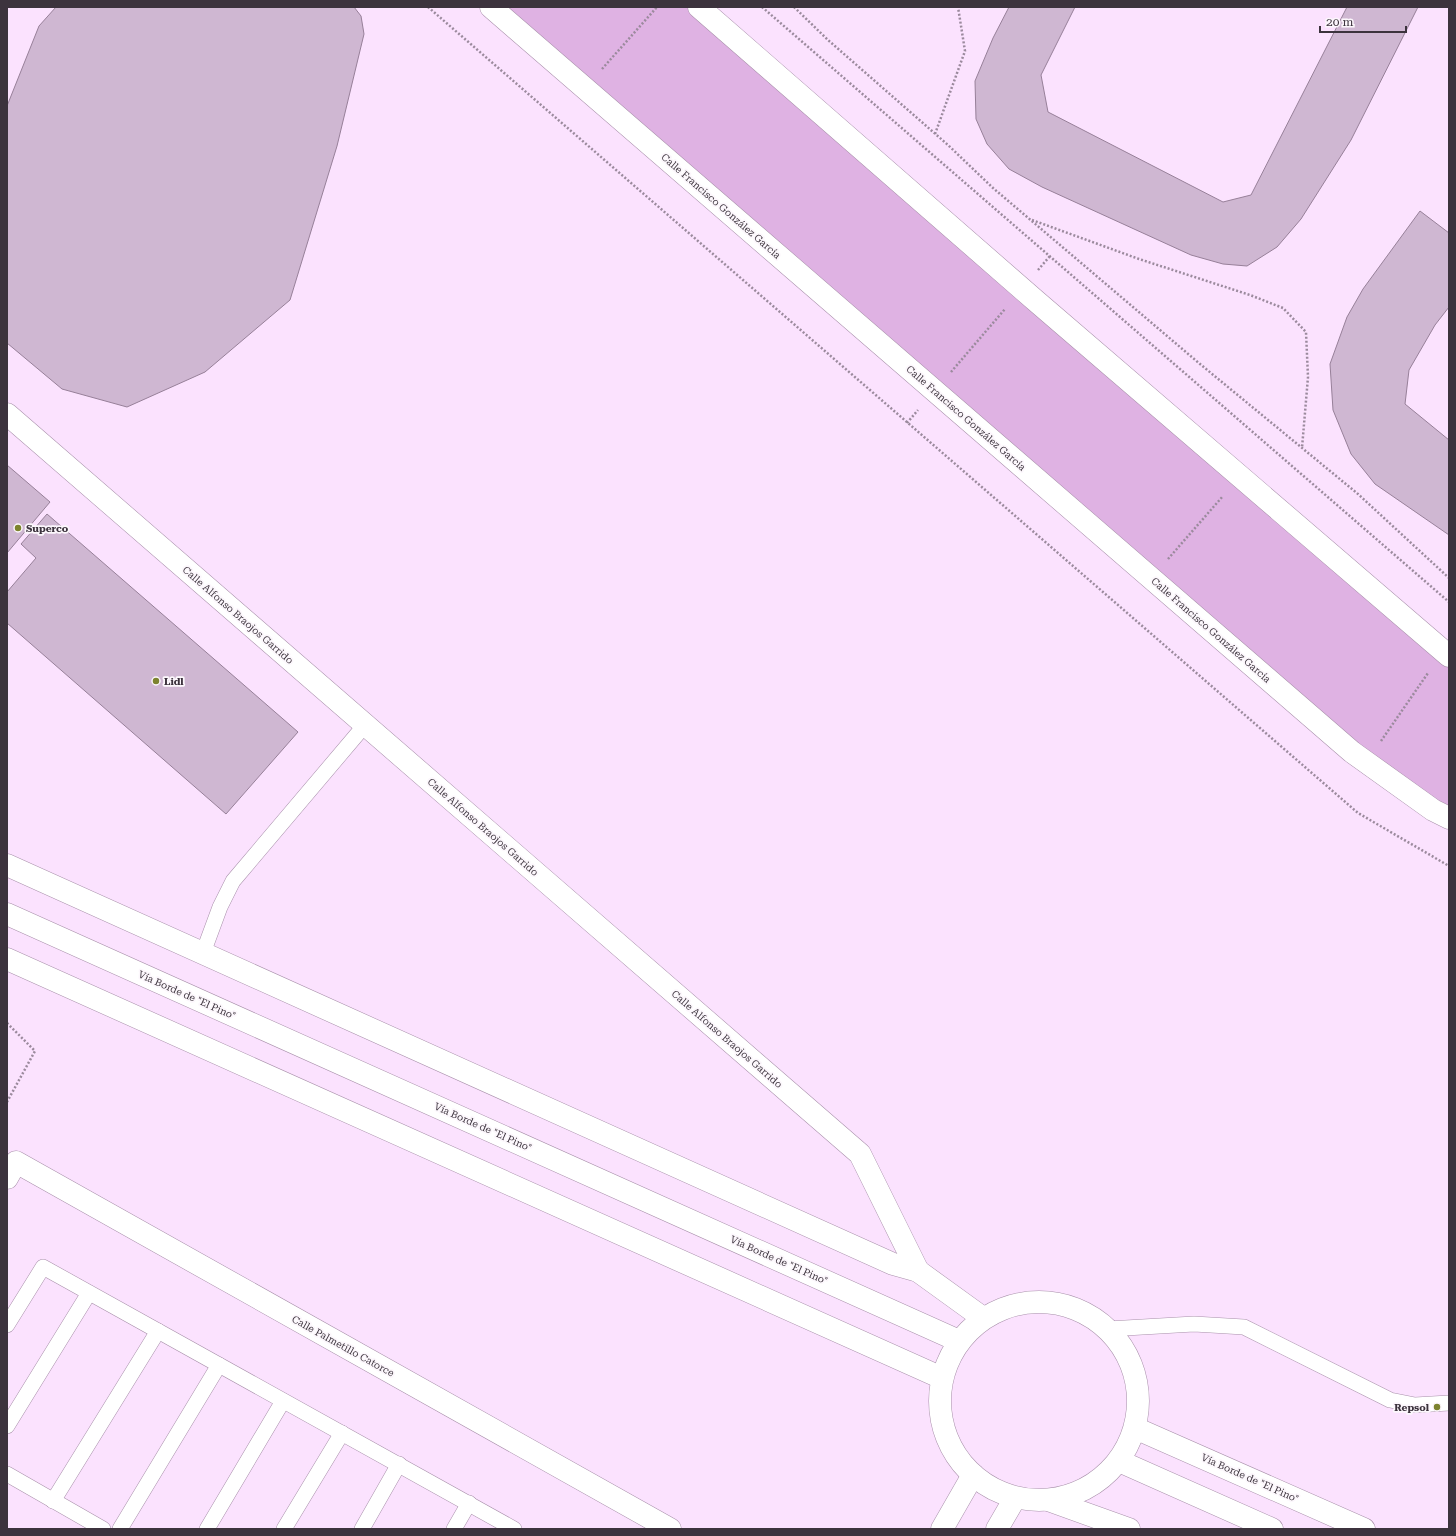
<svg xmlns="http://www.w3.org/2000/svg" width="1456" height="1536" font-family="'Roboto Serif',serif">
<style>
.green{fill:#dfb2e3}
.building{fill:#cfb7d2;stroke:#978099}
.lines{fill:none;stroke-linecap:round;stroke-linejoin:round}
.lane-casing{stroke:#a991ab;stroke-width:16}
.street-casing{stroke:#a991ab;stroke-width:23}
.secondary-casing{stroke:#a991ab;stroke-width:23}
.path{stroke:#9b8a9d;stroke-width:2.5;stroke-dasharray:2 2;stroke-linecap:butt}
.lane{stroke:#fff;stroke-width:15}
.street{stroke:#fff;stroke-width:22}
.secondary{stroke:#fff;stroke-width:22}
.poi-dot{fill:#7c832e;stroke:#fcf7fc;stroke-width:1.5}
.labels{text-anchor:middle;dominant-baseline:central;stroke-width:3.5;stroke-linejoin:round;paint-order:stroke}
.street-label{font-size:10px;fill:#3c333d;stroke:#fcf7fc}
.poi-label{font-size:10px;font-weight:bold;fill:#3c333d;stroke:#fcf7fc;text-anchor:start}
</style>
<rect width="100%" height="100%" fill="#fbe2fe"/>
<polygon class="green" points="491,7 701,7 1449,656 1449,817 1433,810"/>
<g class="building">
<polygon points="56,7 354,7 361,16 364,34 337,146 290,300 205,372 127,407 62,389 7,343 7,106 39,26"/>
<polygon points="1009,7 1075,7 1041,75 1048,112 1223,202 1251,195 1347,7 1418,7 1351,140 1301,219 1277,247 1247,266 1223,264 1191,255 1042,187 1009,169 987,144 976,119 975,81 993,38"/>
<polygon points="1420,211 1449,233 1449,307 1435,325 1409,370 1405,404 1449,440 1449,535 1375,484 1351,454 1333,410 1330,364 1347,317 1363,289"/>
<polygon points="7,465 50,502 7,553"/>
<polygon points="47,514 298,732 226,814 7,623 7,592 36,558 21,544"/>
</g>
<g class="lines">
<defs>
<g id="lane">
<polyline points="203,953 220,907 233,881 365,725"/>
<polyline points="7,1325 43,1267 514,1529"/>
<polyline points="1108,1329 1194,1324 1244,1327 1390,1400 1415,1405 1449,1403"/>
<polyline points="7,1426 89,1293"/>
<polyline points="7,1474 103,1529"/>
<polyline points="53,1501 158,1331"/>
<polyline points="120,1529 219,1365"/>
<polyline points="207,1529 283,1401"/>
<polyline points="284,1529 342,1433"/>
<polyline points="362,1529 399,1464"/>
<polyline points="454,1529 469,1503"/>
</g>
<g id="street">
<polyline points="491,7 1352,752 1433,810 1449,818"/>
<polyline points="699,7 1036,301 1449,656"/>
<polyline points="7,414 860,1154 918,1271"/>
<polyline points="7,865 893,1264 918,1271 983,1318"/>
<polyline points="7,1178 16,1162 670,1529"/>
<polyline points="1048,1500 1129,1529"/>
<polyline points="942,1529 973,1475"/>
<polyline points="997,1529 1015,1498"/>
</g>
<g id="secondary">
<polyline points="7,914 959,1341"/>
<polyline points="7,959 942,1378"/>
<circle cx="1039" cy="1401" r="99"/>
<polyline points="1135,1428 1364,1529"/>
<polyline points="1119,1461 1272,1529"/>
</g>
</defs>
<use href="#lane" class="lane-casing"/>
<use href="#street" class="street-casing"/>
<use href="#secondary" class="secondary-casing"/>
<g class="path">
<polyline points="428,7 1358,813 1449,866"/>
<polyline points="762,7 1449,602"/>
<polyline points="794,7 828,40 948,145 993,188 1200,364 1358,494 1449,578"/>
<polyline points="602,69 657,7"/>
<polyline points="935,134 965,51 958,7"/>
<polyline points="1032,220 1139,259 1250,295 1283,308 1306,332 1308,377 1302,448"/>
<polyline points="1038,270 1050,256"/>
<polyline points="951,372 1005,309"/>
<polyline points="907,423 918,410"/>
<polyline points="1168,559 1223,496"/>
<polyline points="1381,741 1428,673"/>
<polyline points="7,1023 35,1051 7,1102"/>
</g>
<use href="#lane" class="lane"/>
<use href="#street" class="street"/>
<use href="#secondary" class="secondary"/>
</g>
<g class="poi-dot">
<circle cx="18" cy="528" r="4"/>
<circle cx="156" cy="681" r="4"/>
<circle cx="1437" cy="1407" r="4"/>
</g>
<g class="labels">
<g class="street-label">
<text transform="translate(721 206) rotate(41)">Calle Francisco González García</text>
<text transform="translate(966 418) rotate(41)">Calle Francisco González García</text>
<text transform="translate(238 615) rotate(41)">Calle Alfonso Braojos Garrido</text>
<text transform="translate(1211 630) rotate(41)">Calle Francisco González García</text>
<text transform="translate(483 827) rotate(41)">Calle Alfonso Braojos Garrido</text>
<text transform="translate(187 995) rotate(24)">Vía Borde de "El Pino"</text>
<text transform="translate(727 1039) rotate(41)">Calle Alfonso Braojos Garrido</text>
<text transform="translate(483 1127) rotate(24)">Vía Borde de "El Pino"</text>
<text transform="translate(779 1260) rotate(24)">Vía Borde de "El Pino"</text>
<text transform="translate(343 1346) rotate(29)">Calle Palmetillo Catorce</text>
<text transform="translate(1250 1478) rotate(24)">Vía Borde de "El Pino"</text>
</g>
<g class="poi-label">
<text x="26" y="528">Superco</text>
<text x="164" y="681">Lidl</text>
<text x="1429" y="1407" text-anchor="end">Repsol</text>
</g>
</g>
<rect width="1456" height="1536" fill="none" stroke="#3c333d" stroke-width="16"/>
<path d="M1320 26v6h86v-6" fill="none" stroke="#3c333d" stroke-width="2"/>
<text x="1326" y="26" font-size="12" fill="#3c333d" stroke="#fcf7fc" stroke-width="3" paint-order="stroke">20 m</text>
</svg>
